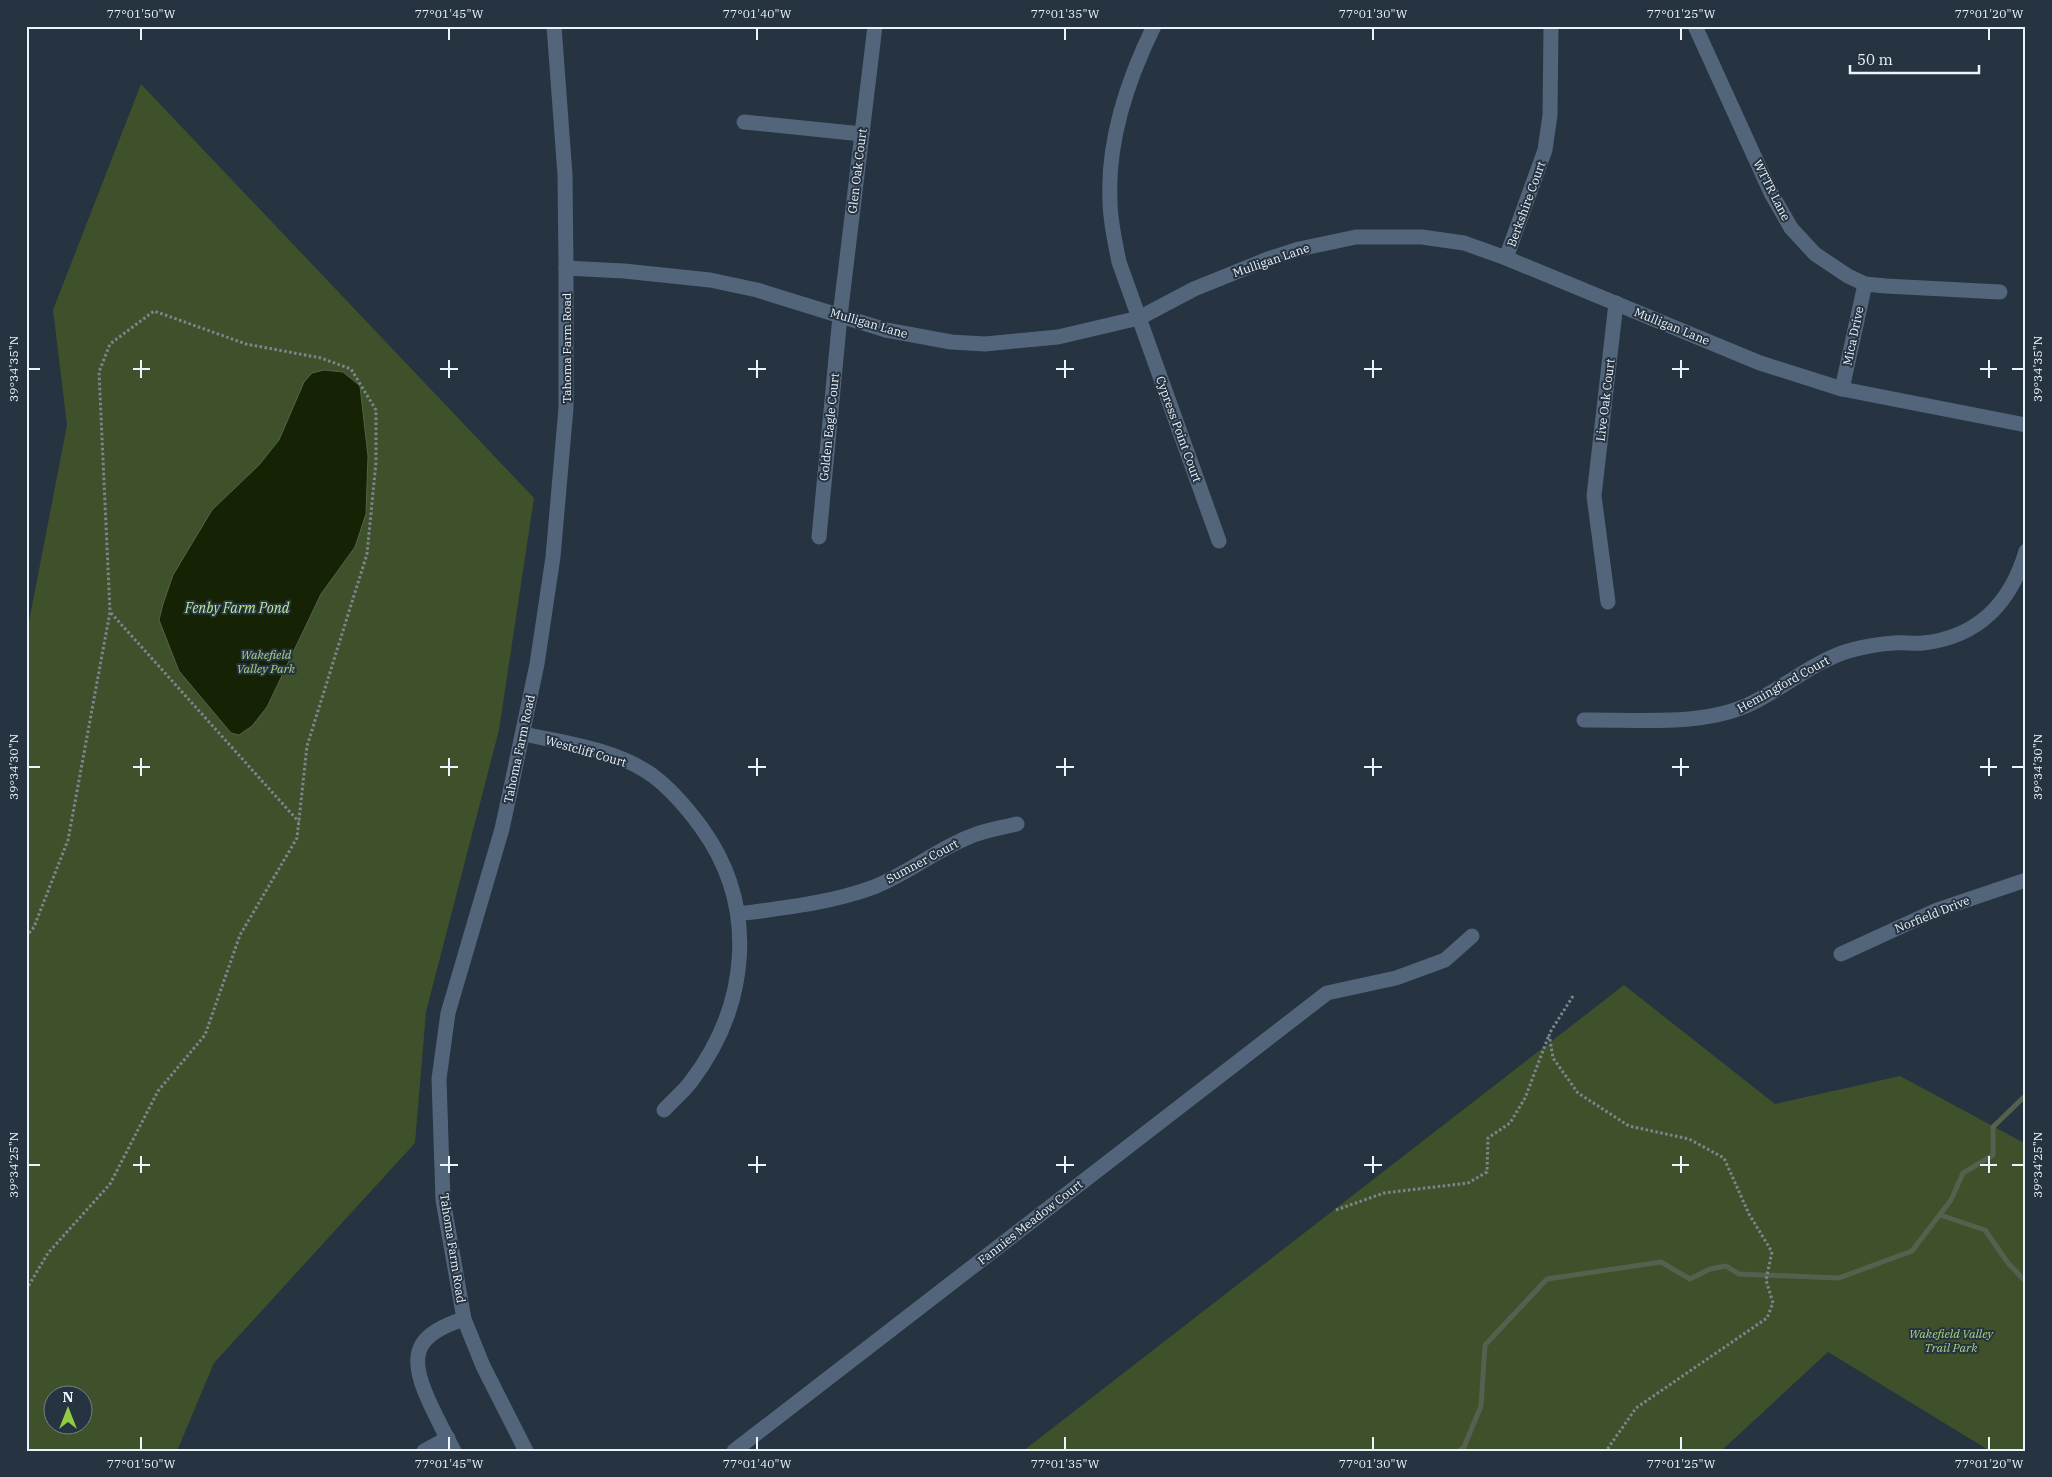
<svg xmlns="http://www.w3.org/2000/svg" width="2052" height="1477" font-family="'IBM Plex Serif',serif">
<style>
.green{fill:#3e512a;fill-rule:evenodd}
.water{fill:#152304;stroke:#55614e}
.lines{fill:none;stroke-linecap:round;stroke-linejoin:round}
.stream{stroke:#55614e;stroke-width:5}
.path{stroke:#7b8691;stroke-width:3;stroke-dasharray:2.5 2.5;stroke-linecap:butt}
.minor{stroke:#52657b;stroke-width:15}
.ticks{fill:none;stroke:#ebf3fc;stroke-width:2}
.labels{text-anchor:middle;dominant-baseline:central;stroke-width:4;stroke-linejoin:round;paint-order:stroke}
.street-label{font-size:12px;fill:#ebf3fc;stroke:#263340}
.park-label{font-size:12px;font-style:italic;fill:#aad57e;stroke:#263340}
.water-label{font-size:14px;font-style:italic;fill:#beea92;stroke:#263340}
.neatline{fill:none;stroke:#ebf3fc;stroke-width:2}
.ticks-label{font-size:12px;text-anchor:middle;fill:#ebf3fc}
</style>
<rect width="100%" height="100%" fill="#263340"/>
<g class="green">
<path d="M141 84 534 498 499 730 426 1012 415 1143 214 1363 177 1451H26V637L67 425 53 310ZM52 1394H82V1424H52Z"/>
<polygon points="1624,985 1775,1104 1900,1076 2026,1144 2026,1451 1990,1451 1828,1352 1721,1451 1023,1451"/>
</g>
<polygon class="water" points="324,370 343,372 360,386 368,456 366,514 355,547 321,594 267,707 252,726 239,735 231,733 179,671 159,620 163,604 173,575 212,510 259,465 279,440 304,382 312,373"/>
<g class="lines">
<g class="stream">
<polyline points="1940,1215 1985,1230 2008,1263 2026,1282"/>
<polyline points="1459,1451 1464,1447 1481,1406 1485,1345 1547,1279 1661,1262 1690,1279 1710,1269 1726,1266 1739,1274 1839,1278 1912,1251 1951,1200 1963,1173 1993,1155 1993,1127 2026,1095"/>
</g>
<g class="path">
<polyline points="111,613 299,822"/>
<polyline points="26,937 34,927 68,840 110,612 99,372 110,344 154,311 246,344 321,358 351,369 376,410 376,462 367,554 307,746 297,838 240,935 205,1035 158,1091 110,1184 48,1253 26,1290"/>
<polyline points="1573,996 1549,1034 1553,1058 1578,1093 1629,1126 1689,1139 1724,1158 1749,1214 1772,1252 1766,1280 1773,1303 1767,1318 1636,1408 1606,1451"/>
<polyline points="1336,1210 1384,1193 1468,1183 1487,1172 1488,1138 1510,1123 1525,1098 1549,1035"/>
</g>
<g class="minor">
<path d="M1154 26C1128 79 1107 141 1110 201 1110 221 1115 241 1119 262L1219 541"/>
<polyline points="1695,26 1771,193 1791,228 1815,254 1848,276 1865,284 1886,286 2000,292"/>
<polyline points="744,122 862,134"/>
<polyline points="1506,258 1545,150 1550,115 1551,26"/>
<polyline points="566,268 624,271 710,280 757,290 886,330 951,342 985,344 1058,337 1139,318 1194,289 1268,259 1299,249 1356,237 1422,237 1464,243 1506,258 1760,363 1842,389 2026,425"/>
<polyline points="1842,389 1865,284"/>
<polyline points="819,537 840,316 875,26"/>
<polyline points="1608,602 1594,496 1616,303"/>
<path d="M1584 720C1637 719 1704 727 1752 703 1785 687 1813 662 1848 651 1862 647 1879 644 1893 643 1903 642 1913 644 1923 643 1979 637 2011 602 2026 551"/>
<path d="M523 734C565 743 615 749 652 775 671 789 687 808 701 827 759 907 749 1006 690 1083 682 1093 672 1101 664 1110"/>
<path d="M738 914C783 908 831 903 874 887 909 873 936 850 969 837 984 830 1001 828 1017 824"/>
<polyline points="1841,954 1937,910 2026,880"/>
<polyline points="424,1451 448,1438"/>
<path d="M454 1451C445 1434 436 1417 428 1399 407 1353 417 1334 464 1319"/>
<polyline points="526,1451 483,1366 464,1319 443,1200 439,1079 448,1013 502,829 513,778 537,664 553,557 566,408 566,268 565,175 554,26"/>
<polyline points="734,1451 1327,993 1396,978 1445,960 1472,936"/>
</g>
</g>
<path class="ticks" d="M141 28V40M449 28V40M757 28V40M1065 28V40M1373 28V40M1681 28V40M1989 28V40M141 360V378M449 360V378M757 360V378M1065 360V378M1373 360V378M1681 360V378M1989 360V378M28 369H40M133 369H150M440 369H458M748 369H766M1056 369H1074M1364 369H1382M1672 369H1689M1980 369H1997M2012 369H2024M141 758V776M449 758V776M757 758V776M1065 758V776M1373 758V776M1681 758V776M1989 758V776M28 767H40M133 767H150M440 767H458M748 767H766M1056 767H1074M1364 767H1382M1672 767H1689M1980 767H1997M2012 767H2024M141 1156V1173M449 1156V1173M757 1156V1173M1065 1156V1173M1373 1156V1173M1681 1156V1173M1989 1156V1173M28 1165H40M133 1165H150M440 1165H458M748 1165H766M1056 1165H1074M1364 1165H1382M1672 1165H1689M1980 1165H1997M2012 1165H2024M141 1437V1450M449 1437V1450M757 1437V1450M1065 1437V1450M1373 1437V1450M1681 1437V1450M1989 1437V1450"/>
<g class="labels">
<g class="street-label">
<text transform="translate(857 171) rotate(-83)">Glen Oak Court</text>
<text transform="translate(1772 190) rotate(63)">WTTR Lane</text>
<text transform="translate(1526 204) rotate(-70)">Berkshire Court</text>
<text transform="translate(1271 260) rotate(-19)">Mulligan Lane</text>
<text transform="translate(869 323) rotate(16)">Mulligan Lane</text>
<text transform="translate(1672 326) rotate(22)">Mulligan Lane</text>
<text transform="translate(1853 336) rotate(-78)">Mica Drive</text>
<text transform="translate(566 348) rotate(-90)">Tahoma Farm Road</text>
<text transform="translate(1605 400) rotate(-83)">Live Oak Court</text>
<text transform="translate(829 427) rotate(-84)">Golden Eagle Court</text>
<text transform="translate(1179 429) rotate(70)">Cypress Point Court</text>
<text transform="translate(1783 684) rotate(-29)">Hemingford Court</text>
<text transform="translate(519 749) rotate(-78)">Tahoma Farm Road</text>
<text transform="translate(586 751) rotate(16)">Westcliff Court</text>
<text transform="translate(922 861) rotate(-28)">Sumner Court</text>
<text transform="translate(1932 914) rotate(-22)">Norfield Drive</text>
<text transform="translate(1030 1222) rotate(-38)">Fannies Meadow Court</text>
<text transform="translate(453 1248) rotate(81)">Tahoma Farm Road</text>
</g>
<g class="park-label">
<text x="266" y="654">Wakefield<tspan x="266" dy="14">Valley Park</tspan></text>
<text x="1951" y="1333">Wakefield Valley<tspan x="1951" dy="14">Trail Park</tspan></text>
</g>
<g class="water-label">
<text x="237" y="608">Fenby Farm Pond</text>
</g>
</g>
<rect width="2052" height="1477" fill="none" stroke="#263340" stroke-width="55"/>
<g transform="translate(68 1410)"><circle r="24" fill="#263340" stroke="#75808b"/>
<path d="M0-4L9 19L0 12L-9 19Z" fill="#90cd41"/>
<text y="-8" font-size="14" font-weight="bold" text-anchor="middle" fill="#ebf3fc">N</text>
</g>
<path d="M1850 65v8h129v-8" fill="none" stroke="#ebf3fc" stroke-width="2.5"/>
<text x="1857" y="65" font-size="15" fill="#ebf3fc" stroke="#263340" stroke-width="4" paint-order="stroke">50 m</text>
<rect x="28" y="28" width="1996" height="1422" class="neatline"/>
<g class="ticks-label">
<text x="141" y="18">77°01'50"W</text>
<text x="449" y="18">77°01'45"W</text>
<text x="757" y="18">77°01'40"W</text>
<text x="1065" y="18">77°01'35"W</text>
<text x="1373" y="18">77°01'30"W</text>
<text x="1681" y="18">77°01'25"W</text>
<text x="1989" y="18">77°01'20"W</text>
<text transform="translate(14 369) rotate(-90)" y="4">39°34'35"N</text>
<text transform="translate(2038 369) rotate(-90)" y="4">39°34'35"N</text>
<text transform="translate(14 767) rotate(-90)" y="4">39°34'30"N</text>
<text transform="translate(2038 767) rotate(-90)" y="4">39°34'30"N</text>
<text transform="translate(14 1165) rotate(-90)" y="4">39°34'25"N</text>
<text transform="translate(2038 1165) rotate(-90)" y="4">39°34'25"N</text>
<text x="141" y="1468">77°01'50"W</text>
<text x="449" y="1468">77°01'45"W</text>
<text x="757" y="1468">77°01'40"W</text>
<text x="1065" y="1468">77°01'35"W</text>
<text x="1373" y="1468">77°01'30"W</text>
<text x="1681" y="1468">77°01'25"W</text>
<text x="1989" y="1468">77°01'20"W</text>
</g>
</svg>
